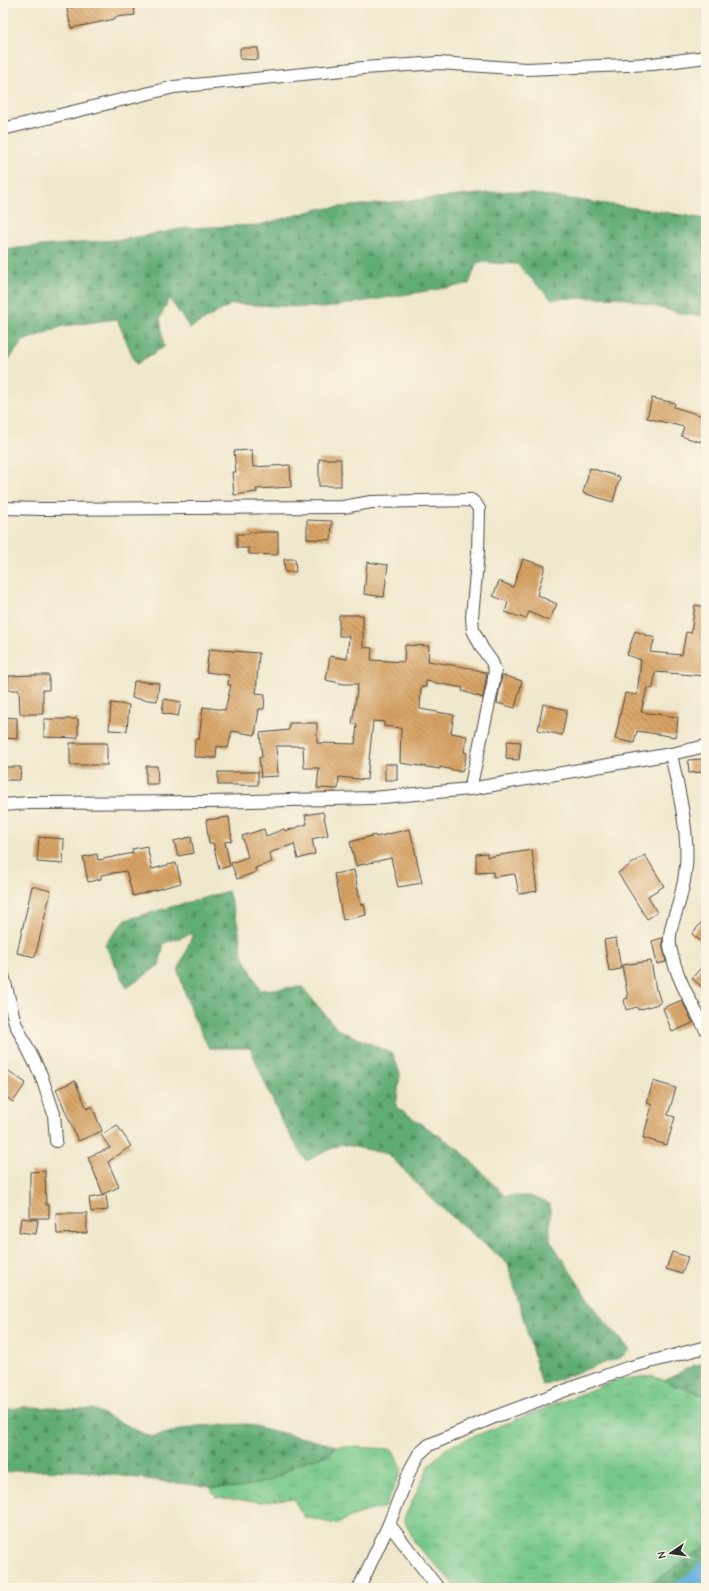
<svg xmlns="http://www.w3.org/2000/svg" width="709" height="1591" font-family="'Comic Neue',sans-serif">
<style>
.grass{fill:url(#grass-tufts);stroke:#50795a}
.forest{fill:url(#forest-firs);stroke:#466c50}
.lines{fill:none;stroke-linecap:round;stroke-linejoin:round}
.river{stroke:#6ab2e1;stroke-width:21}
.building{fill:url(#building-back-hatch)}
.minor-casing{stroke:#494743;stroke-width:14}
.minor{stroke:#fff;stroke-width:12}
</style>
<defs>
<pattern id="grass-tufts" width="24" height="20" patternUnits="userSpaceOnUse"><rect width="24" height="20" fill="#75c78a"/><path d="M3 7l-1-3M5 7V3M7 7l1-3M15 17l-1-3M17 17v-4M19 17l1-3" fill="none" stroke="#60a271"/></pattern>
<pattern id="forest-firs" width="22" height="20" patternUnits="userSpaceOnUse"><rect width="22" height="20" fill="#60ac76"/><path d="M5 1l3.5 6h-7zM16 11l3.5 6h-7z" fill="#4f8c61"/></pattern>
<pattern id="building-back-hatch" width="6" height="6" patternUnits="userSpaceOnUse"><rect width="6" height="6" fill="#d7a365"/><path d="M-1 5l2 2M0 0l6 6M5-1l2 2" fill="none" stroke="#af8553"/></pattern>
</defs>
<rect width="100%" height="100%" fill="#fcf5e5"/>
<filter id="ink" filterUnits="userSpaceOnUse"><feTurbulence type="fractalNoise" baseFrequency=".025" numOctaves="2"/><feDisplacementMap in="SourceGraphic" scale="8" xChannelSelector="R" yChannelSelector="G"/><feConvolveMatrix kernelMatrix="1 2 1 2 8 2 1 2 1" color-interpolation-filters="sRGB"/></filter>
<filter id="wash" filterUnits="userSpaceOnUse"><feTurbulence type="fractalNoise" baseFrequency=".012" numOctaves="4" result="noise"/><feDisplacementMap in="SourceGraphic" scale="16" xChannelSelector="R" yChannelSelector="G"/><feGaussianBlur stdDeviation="0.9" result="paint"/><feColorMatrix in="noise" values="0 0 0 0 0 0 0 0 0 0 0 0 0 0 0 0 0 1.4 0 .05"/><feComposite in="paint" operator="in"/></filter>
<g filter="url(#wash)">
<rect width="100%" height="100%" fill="#f0e8cd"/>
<g class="grass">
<polygon points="652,1376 706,1396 706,1546 657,1580 634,1588 454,1588 452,1582 416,1545 404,1519 429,1465 447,1447 616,1380"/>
<path d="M336 1446 392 1449 402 1470 384 1508C366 1510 352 1516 336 1524L304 1517 293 1498 262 1502 216 1497 210 1487 238 1488 269 1481 304 1461 328 1455Z"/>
</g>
<g class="forest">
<polygon points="511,191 657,211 706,219 706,316 683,314 619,297 551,299 517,264 477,262 469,284 324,308 232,304 190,328 169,298 160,318 164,347 136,364 117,319 63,326 23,341 3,367 3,251 18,248 127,239 187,228 259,225 319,209"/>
<polygon points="228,891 238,925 242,953 260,990 302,987 337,1029 393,1054 400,1074 396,1107 459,1149 505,1196 530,1196 550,1204 550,1240 596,1311 630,1350 621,1357 542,1385 508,1264 435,1202 388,1154 341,1144 306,1161 282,1122 250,1048 209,1048 192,1014 178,971 193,933 164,943 159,965 127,988 105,944 125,920"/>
<polygon points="706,1363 706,1396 664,1381 694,1365"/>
<polygon points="24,1407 93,1409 150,1437 197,1426 246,1424 336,1446 328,1455 304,1461 269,1481 238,1488 210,1487 81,1471 20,1470 3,1473 3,1410"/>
<polygon points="706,1546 706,1588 634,1588 657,1580"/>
</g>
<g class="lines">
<polyline class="river" points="686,1588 694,1584 706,1571"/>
</g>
<g id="blocks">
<g class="building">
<polygon points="93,3 134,3 135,15 115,17 115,19 71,28 67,9"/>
<polygon points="240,48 258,48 258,60 240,59"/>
<polygon points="652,398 675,403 674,407 706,417 706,441 701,440 700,442 681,436 684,427 647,418"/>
<polygon points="252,450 253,467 290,465 291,487 256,489 257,492 234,495 232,472 236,472 234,451"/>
<rect x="319" y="459" width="22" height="27"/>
<polygon points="590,468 620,477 613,502 583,493"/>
<polygon points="307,520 332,521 331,540 307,539"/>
<polygon points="249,532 278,532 278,555 249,554 249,548 237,548 237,534 249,534"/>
<polygon points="284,559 295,559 296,572 285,572"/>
<polygon points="523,559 545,566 537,595 557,604 549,621 529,612 526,619 505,612 508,602 493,596 499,581 513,587"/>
<polygon points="367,562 388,565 384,597 364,594"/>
<polygon points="695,605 706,607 706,676 655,672 653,689 647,688 641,712 678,717 676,737 637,731 634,743 615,739 625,693 637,695 641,660 627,655 635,631 655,638 650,652 682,655 686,632 691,633"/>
<polygon points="339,615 363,615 363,647 372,648 371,660 404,662 405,645 429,646 428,661 470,668 487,673 483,698 462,691 463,688 426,681 426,687 421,687 420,709 454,715 451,733 467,736 464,752 467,753 462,772 440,767 440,769 400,763 401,728 384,726 384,722 373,721 367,780 339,777 338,789 317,788 319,768 304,768 303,746 276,746 278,776 261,777 259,758 262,757 260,733 289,730 289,723 317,723 317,743 355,744 357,724 352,724 358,684 344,684 326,680 330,656 347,659 349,636 339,636"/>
<polygon points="209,649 259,653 256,693 265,694 264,709 259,709 255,735 232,731 228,748 217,746 216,758 194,757 195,739 199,739 203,707 225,710 231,685 228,685 229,675 206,672"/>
<polygon points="34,675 49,675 49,690 43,690 43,714 20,714 19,690 8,690 9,676"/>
<polygon points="502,675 522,681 515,708 497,703"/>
<polygon points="134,681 159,683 157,701 132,698"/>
<polygon points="164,699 181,702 178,716 162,713"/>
<polygon points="111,703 129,705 127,731 109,730"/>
<polygon points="543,704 567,710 562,735 538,730"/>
<polygon points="5,717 17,718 17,739 5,738"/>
<polygon points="44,719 78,719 78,738 44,737"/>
<polygon points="507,741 521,742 519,760 506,759"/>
<rect x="70" y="743" width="37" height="22"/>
<polygon points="703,759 703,772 689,773 688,760"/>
<rect x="385" y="764" width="12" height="16"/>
<polygon points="146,766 157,766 158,784 146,784"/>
<polygon points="3,767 21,767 20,780 3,780"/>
<rect x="218" y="772" width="40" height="13"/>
<polygon points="323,812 328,835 312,839 315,854 298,859 294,844 269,853 272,862 255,868 256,872 237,879 231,863 248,857 242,836 264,829 266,836 284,829 285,831 307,824 305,815"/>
<polygon points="229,817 232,841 225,842 230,866 219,869 213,843 209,844 206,820"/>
<polygon points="410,829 422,883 398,887 391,858 356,866 350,842 375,835 376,837"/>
<polygon points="39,837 64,839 63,864 37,862"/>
<polygon points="191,837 194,853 178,856 174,841"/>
<polygon points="147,846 152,869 176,863 181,883 133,896 126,871 101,875 101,879 88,882 83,857 97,854 98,860 133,853 132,849"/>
<polygon points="532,850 537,891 519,894 515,874 493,877 493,872 476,873 476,854 487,853 487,857"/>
<polygon points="645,855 664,886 648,896 657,913 647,919 618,873"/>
<polygon points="354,870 361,905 364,904 366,915 343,920 334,874"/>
<polygon points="32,886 51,891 35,957 17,953"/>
<polygon points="706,917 706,946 692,934"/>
<polygon points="616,938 621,969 609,971 604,940"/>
<polygon points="662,938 663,947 666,962 657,964 652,941"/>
<polygon points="651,961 656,990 657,990 661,1003 638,1010 637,1007 626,1010 624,999 628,998 622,965"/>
<polygon points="706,962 706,991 692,978"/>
<polygon points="682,1000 693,1023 672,1032 663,1008"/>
<polygon points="3,1067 26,1083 13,1102 3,1095"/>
<polygon points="75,1081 87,1109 92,1106 102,1131 78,1141 56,1089"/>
<polygon points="653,1081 676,1088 668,1115 675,1117 667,1145 643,1138 652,1105 647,1103"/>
<polygon points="117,1125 131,1146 108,1162 119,1187 103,1194 88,1157 110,1148 101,1135"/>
<polygon points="45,1171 46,1205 49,1205 49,1218 30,1218 30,1172"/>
<polygon points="106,1195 108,1210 91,1212 89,1198"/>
<polygon points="56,1213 87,1213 87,1233 57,1234"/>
<polygon points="21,1218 38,1220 36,1234 19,1232"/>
<polygon points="672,1252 688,1257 682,1274 666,1269"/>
</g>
</g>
</g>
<g filter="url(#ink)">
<use href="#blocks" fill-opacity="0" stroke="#494743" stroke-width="1"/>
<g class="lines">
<defs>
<g id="minor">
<polyline points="3,129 174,87 363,68 439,63 526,69 653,64 706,57"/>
<polyline points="3,508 42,509 343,507 371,502 471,500 476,504 479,509 478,552 472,617 473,630 482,648 492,662 495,670 493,685 470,789"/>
<path d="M671 754C678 788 689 831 686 866 685 877 683 888 680 899 676 914 668 930 670 946 675 976 692 1004 706 1030"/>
<polyline points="3,805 28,803 210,802 372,798 470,789 671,754 706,746"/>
<polyline points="3,975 15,1023 41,1075 54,1114 56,1141"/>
<polyline points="389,1524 438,1588"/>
<polyline points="359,1588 389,1524 411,1468 419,1454 429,1445 494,1417 577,1386 627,1368 706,1347"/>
</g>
</defs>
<use href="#minor" class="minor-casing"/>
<use href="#minor" class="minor"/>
</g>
</g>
<rect width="709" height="1591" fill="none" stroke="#fcf5e5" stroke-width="16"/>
<g transform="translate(671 1553) rotate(257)" stroke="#fcf5e5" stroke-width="3" paint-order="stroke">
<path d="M0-3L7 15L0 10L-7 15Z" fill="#2b2b2b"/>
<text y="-6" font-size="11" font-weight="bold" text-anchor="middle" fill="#2b2b2b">N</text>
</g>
</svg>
